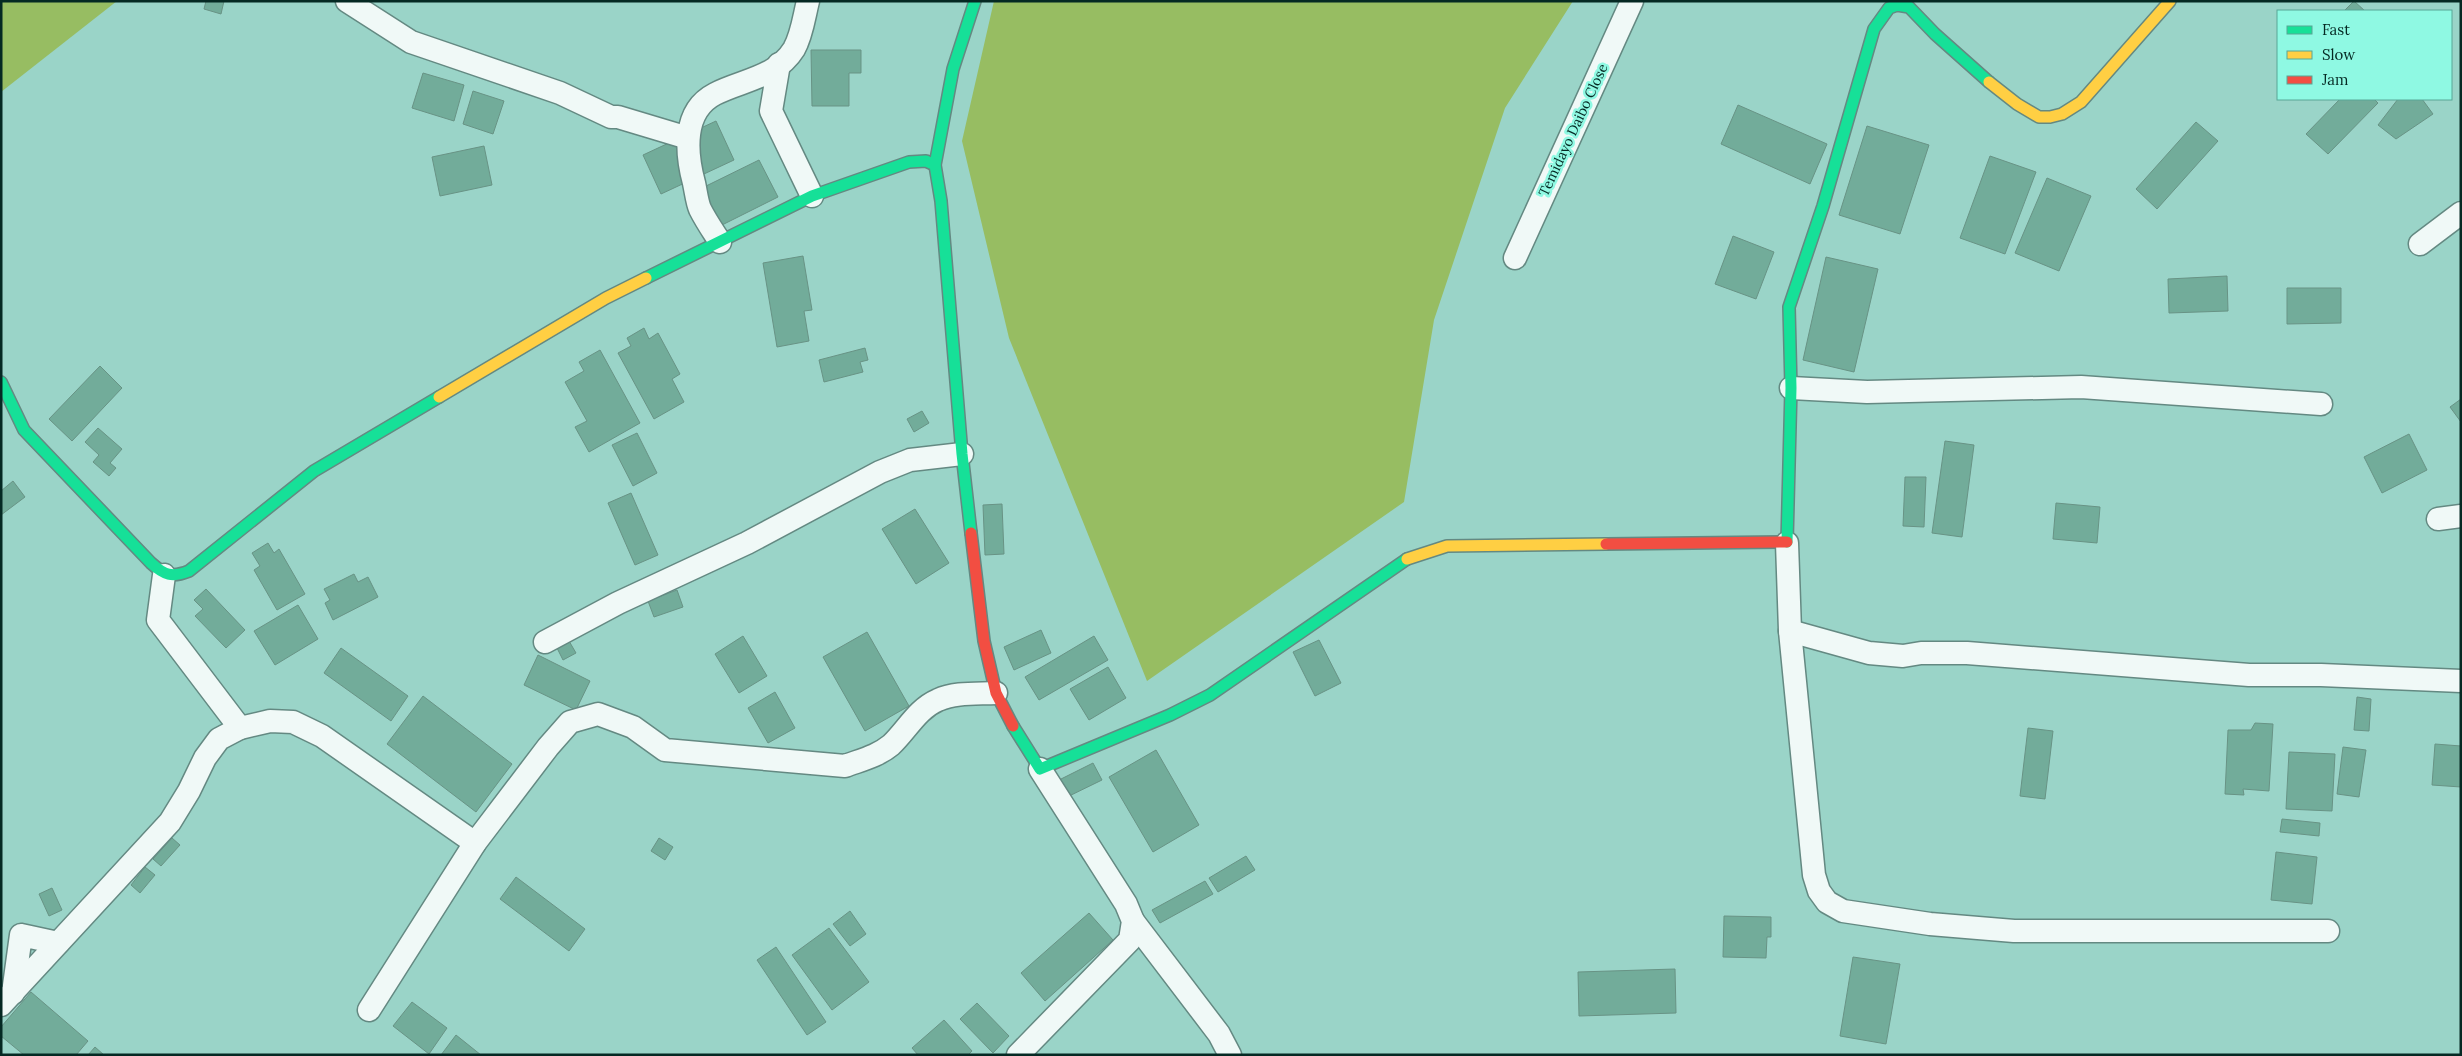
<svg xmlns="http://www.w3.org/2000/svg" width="2462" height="1056" font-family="Lora,serif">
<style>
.forest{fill:#97bd62}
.building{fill:#72ac9a;stroke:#689385}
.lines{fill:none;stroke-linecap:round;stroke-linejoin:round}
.street-casing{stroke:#648982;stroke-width:25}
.fast-casing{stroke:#648982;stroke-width:14}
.slow-casing{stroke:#648982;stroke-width:14}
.jam-casing{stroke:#648982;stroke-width:14}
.street{stroke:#f0f9f7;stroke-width:22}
.fast{stroke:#16e098;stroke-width:11}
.slow{stroke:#ffcf43;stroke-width:11}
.jam{stroke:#f24e42;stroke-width:11}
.labels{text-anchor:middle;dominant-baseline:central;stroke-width:5;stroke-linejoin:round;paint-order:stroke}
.street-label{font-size:14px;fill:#052923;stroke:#8ff9e3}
</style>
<rect width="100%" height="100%" fill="#9ad4c8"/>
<g class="forest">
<polygon points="1,1 117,1 1,92"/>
<polygon points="994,1 1573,1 1505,108 1434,320 1404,502 1147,681 1009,338 962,141"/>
</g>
<g class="building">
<polygon points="206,1 224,1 221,14 204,9"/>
<polygon points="2354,1 2365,11 2344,11"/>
<polygon points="811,50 861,50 861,73 849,73 849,106 812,106"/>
<polygon points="423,73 464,85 454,121 412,108"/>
<polygon points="473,91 504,101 493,134 463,124"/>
<polygon points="2340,99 2374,99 2378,103 2328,154 2306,134"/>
<polygon points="2398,99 2422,99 2433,114 2396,139 2378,125"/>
<polygon points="1738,105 1827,144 1810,184 1721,144"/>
<polygon points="716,121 734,160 661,194 643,155"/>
<polygon points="2196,122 2218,141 2157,209 2136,189"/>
<polygon points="1867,126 1929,145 1900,234 1839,215"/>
<polygon points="484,146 492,185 440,196 432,157"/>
<polygon points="1990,156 2036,172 2005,254 1960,238"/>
<polygon points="759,160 778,197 720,226 702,188"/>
<polygon points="2047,178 2091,196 2059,271 2015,253"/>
<polygon points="1733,236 1774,252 1756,299 1715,284"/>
<polygon points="803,256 812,310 804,311 809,341 777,347 763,263"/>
<polygon points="1826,257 1878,269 1854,372 1803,360"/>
<polygon points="2227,276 2228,311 2169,313 2168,279"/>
<polygon points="2287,288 2341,288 2341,323 2287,324"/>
<polygon points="644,328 649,339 658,333 680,374 672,379 684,402 654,419 618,353 631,346 627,338"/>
<polygon points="865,348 868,360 860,362 863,372 824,382 819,360"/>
<polygon points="600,350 640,423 589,452 575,427 587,421 565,382 584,371 579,362"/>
<polygon points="100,366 122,388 72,441 49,419"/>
<polygon points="2461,399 2461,422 2450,407"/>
<polygon points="922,411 929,423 914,432 907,419"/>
<polygon points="98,428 122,449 110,463 116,468 109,476 93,462 99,455 85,442"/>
<polygon points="637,433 657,473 633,486 612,445"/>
<polygon points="2409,434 2427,470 2382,493 2364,457"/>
<polygon points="1945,441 1974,445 1962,537 1932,533"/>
<polygon points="1905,477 1926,477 1924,527 1903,526"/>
<polygon points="13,481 25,497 1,515 1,491"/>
<polygon points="631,493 658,555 635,565 608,503"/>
<polygon points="2056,503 2100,507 2097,543 2053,539"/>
<polygon points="1002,504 1004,554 985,555 983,505"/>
<polygon points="915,509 949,563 916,584 882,529"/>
<polygon points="268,543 274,553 279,549 305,594 277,610 254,570 260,566 252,553"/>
<polygon points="354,574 358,582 368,577 378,597 333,620 325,603 330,600 324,589"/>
<polygon points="206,589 245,630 226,648 195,616 203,609 194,600"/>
<polygon points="677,590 683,607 654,617 648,601"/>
<polygon points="298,605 318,639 275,665 254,631"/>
<polygon points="1041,630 1051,653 1014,670 1004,647"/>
<polygon points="867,632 909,706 865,731 823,657"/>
<polygon points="743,636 767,676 739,693 715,654"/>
<polygon points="1094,636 1108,660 1039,700 1025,677"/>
<polygon points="1319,640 1341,683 1315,696 1293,652"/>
<polygon points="569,641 576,653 563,660 557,648"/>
<polygon points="341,648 408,696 391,721 324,673"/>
<polygon points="538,655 590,681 576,710 524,685"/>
<polygon points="1108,667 1126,698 1089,720 1070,689"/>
<polygon points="775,692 795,728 768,743 748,708"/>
<polygon points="423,696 512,764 476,812 387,744"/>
<polygon points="2357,697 2371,699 2369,731 2354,730"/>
<polygon points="2255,723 2273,724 2269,791 2243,789 2244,795 2225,794 2228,730 2251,730"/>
<polygon points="2028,728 2053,731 2045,799 2020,796"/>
<polygon points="2435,744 2461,746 2461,787 2432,785"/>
<polygon points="2343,747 2366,750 2359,797 2337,794"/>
<polygon points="1156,750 1199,825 1153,852 1109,777"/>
<polygon points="2289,752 2335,754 2332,811 2286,809"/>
<polygon points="1093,763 1102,780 1065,798 1057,781"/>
<polygon points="2282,819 2320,823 2319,836 2280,832"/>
<polygon points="172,838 180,845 161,866 153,859"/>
<polygon points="659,838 673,847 665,860 651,851"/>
<polygon points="2276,852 2317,857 2312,904 2271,900"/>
<polygon points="1246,856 1255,870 1218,892 1209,878"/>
<polygon points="145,867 155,875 140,893 131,885"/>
<polygon points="516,877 585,929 569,951 500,899"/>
<polygon points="1205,881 1213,894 1160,923 1152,910"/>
<polygon points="52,888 62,910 49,916 39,894"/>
<polygon points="850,911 866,934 850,946 833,924"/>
<polygon points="1089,913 1113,940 1045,1001 1021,973"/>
<polygon points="1724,916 1771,917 1771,937 1767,937 1766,958 1723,957"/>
<polygon points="829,928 869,982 832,1010 792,955"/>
<polygon points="776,947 826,1022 807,1035 757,960"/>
<polygon points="1853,957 1900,964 1886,1044 1840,1036"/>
<polygon points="1675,969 1676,1013 1579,1016 1578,972"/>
<polygon points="31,992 88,1041 76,1055 24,1055 1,1036 1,1027"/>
<polygon points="412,1002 447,1028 429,1054 393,1026"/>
<polygon points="977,1003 1009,1036 993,1053 960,1019"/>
<polygon points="944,1020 972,1051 968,1055 918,1055 912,1048"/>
<polygon points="456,1035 481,1055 441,1055"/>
<polygon points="95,1047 104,1055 88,1055"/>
</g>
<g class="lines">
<defs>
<g id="street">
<polyline points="347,1 411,42 560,93 611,117 618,117 688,138"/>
<polyline points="779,64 771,111 812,196"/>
<path d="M720 242C713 231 706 221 700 209 697 202 696 192 694 183 686 153 682 111 715 94 742 80 776 78 794 49 802 35 804 17 808 1"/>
<polyline points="2420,244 2461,213"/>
<polyline points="1515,258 1632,1"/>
<polyline points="1791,388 1867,392 2081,387 2321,404"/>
<polyline points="2438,519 2461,516"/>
<polyline points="1787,543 1790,631 1814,875 1819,891 1827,902 1843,911 1930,924 2014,931 2328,931"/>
<polyline points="164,575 158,620 240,728"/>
<polyline points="1790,631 1869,653 1903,656 1921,653 1967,653 2249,675 2321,675 2461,681"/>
<polyline points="545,642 618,603 747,543 880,472 910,460 962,454"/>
<polyline points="1133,921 1219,1034 1230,1055"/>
<polyline points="13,993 21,935 58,943"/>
<polyline points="1,1005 170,822 189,791 205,758 219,739 240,728 270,721 293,722 322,736 475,843"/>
<path d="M369 1010 475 843 548 747 570 722 598 714 633 727 665 750 845 766C861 760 878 756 891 745 907 730 917 709 938 700 955 692 977 694 996 693"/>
<polyline points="1018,1055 1130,940 1133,921 1126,904 1040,769"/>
</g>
<g id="fast">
<polyline points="646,278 812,196 909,162 926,161 935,165"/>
<path d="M1 382 24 430 151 563C164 575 172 578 189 571L314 471 439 397"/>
<polyline points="971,533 962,454 941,201 935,165 953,69 975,1"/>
<polyline points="1787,542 1791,388 1789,307 1823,206 1874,29 1889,8 1897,5 1909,7 1935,34 1989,82"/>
<polyline points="1013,726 1040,769 1170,715 1210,695 1407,559"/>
</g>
<g id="slow">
<polyline points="1989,82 2017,104 2039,117 2050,117 2062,114 2081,102 2170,1"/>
<polyline points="439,397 606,298 646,278"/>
<polyline points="1407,559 1447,546 1606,544"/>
</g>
<g id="jam">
<polyline points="971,533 984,641 996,693 1013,726"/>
<polyline points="1606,544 1787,542"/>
</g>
</defs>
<use href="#street" class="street-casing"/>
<use href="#fast" class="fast-casing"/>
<use href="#slow" class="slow-casing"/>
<use href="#jam" class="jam-casing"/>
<use href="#street" class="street"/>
<use href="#fast" class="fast"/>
<use href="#slow" class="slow"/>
<use href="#jam" class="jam"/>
</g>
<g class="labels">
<g class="street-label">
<text transform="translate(1573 130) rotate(-65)">Temidayo Daibo Close</text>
</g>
</g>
<rect width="2462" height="1056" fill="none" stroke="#052923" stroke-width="5"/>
<rect x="2277" y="10" width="175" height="90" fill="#8ff9e3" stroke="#58a696"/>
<rect x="2287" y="26" width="25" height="8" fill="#16e098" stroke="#58a696"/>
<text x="2322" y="35" font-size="15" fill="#052923">Fast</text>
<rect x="2287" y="51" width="25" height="8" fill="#ffcf43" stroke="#58a696"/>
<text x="2322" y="60" font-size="15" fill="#052923">Slow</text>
<rect x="2287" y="76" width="25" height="8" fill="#f24e42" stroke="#58a696"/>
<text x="2322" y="85" font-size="15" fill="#052923">Jam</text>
</svg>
